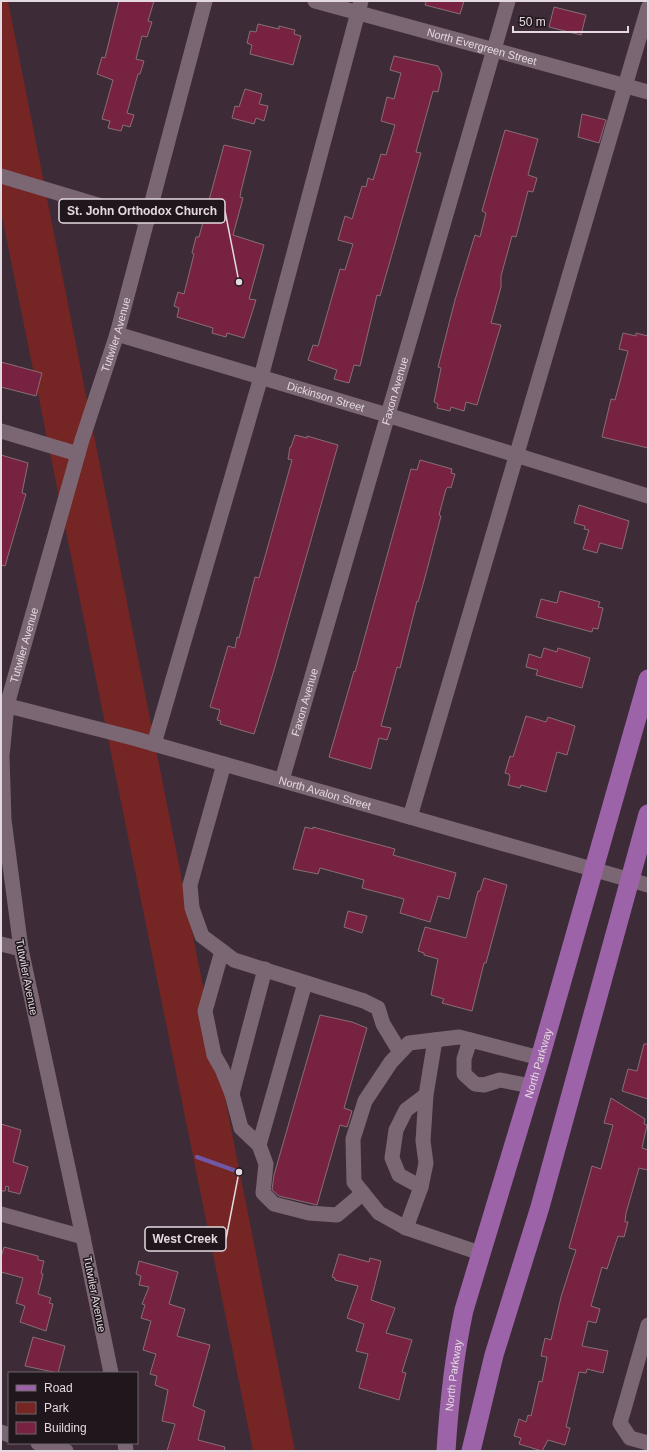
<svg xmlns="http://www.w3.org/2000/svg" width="649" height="1452" font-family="Arial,sans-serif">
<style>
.green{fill:#742524}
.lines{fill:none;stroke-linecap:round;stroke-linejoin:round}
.stream{stroke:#7158a6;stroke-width:4.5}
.building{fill:#782241;stroke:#876e74}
.minor{stroke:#7b6774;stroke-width:15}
.major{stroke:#9d63a8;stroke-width:19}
.labels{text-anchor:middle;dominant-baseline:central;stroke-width:3;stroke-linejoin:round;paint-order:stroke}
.street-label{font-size:11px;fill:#e5d9e1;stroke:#1f171c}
.leader{fill:none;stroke:#e5d9e1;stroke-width:1.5}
.callout-dot{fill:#e5d9e1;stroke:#1f171c;stroke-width:1.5}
.callout{fill:#1f171c;stroke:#e5d9e1;stroke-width:1.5}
.callout-label{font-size:12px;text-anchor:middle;font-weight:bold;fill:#e5d9e1}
</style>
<rect width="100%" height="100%" fill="#3d2c37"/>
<polygon class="green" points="1,1 8,1 295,1451 253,1451 1,212"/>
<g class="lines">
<polyline class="stream" points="197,1157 239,1172"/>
</g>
<g class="building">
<polygon points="119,1 154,1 148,21 152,22 147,37 142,36 136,59 144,61 140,74 138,74 127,113 134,115 130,127 123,125 121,131 108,128 110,121 102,119 113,80 97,74 102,57 105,58"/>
<polygon points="426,1 464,1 460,14 425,5"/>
<polygon points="554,7 586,15 581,35 549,27"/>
<polygon points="258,24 279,29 279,26 295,30 294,34 301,36 293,65 250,54 252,45 247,43 250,31 256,32"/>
<polygon points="394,56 438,66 442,74 438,92 433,91 416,152 421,153 380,296 377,295 360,366 354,365 349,383 334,379 337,370 308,360 313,345 318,346 340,269 345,270 353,244 338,240 345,216 352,219 362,186 366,187 368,178 373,180 381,154 386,155 395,125 381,121 387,97 394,99 401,73 390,70"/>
<polygon points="245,89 262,94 259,104 268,106 264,121 256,118 254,124 232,118 235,106 239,107"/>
<polygon points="582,114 606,120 599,143 578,137"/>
<polygon points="505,130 538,139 528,175 537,178 533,192 528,191 516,237 512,236 501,276 501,287 491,323 501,325 477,405 466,402 464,411 451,407 450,411 437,408 438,404 434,402 441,368 438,367 455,300 475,235 480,237 486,213 482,211"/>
<polygon points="224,145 251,151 241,191 240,197 243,198 233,235 264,245 249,299 256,300 244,338 227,333 226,337 212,333 213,328 177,317 179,308 174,306 178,292 184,294 194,254 192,253 196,237 199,237"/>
<polygon points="623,333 636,336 636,333 648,336 648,448 602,437 611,399 615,400 628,351 619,349"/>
<polygon points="1,362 42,373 36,396 1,387"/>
<polygon points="295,435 307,438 307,436 338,445 274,670 254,734 220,724 221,721 217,720 220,710 210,707 228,646 235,648 237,637 239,638 255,577 259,578 268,546 292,460 288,459 290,447 291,447"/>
<polygon points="1,455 28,463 22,493 26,494 5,566 1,565"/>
<polygon points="420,460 452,469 451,473 455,474 451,488 448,487 446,489 439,515 441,516 424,581 418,602 417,601 400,668 397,667 381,726 391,728 387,740 379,738 371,769 329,757 354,671 355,672 411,469 417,470"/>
<polygon points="579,505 629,521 622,549 600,543 597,553 583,549 589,530 584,529 585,526 574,523"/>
<polygon points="560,591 600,602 598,607 603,608 598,629 593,628 592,632 536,617 541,599 557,603"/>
<polygon points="544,648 557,652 558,648 590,658 582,688 536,675 538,670 526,667 529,654 541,658"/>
<polygon points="526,716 546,722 548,717 575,726 567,755 557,752 546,792 521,785 520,788 508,785 510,777 509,774 505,773 510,756 513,757"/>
<polygon points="305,827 313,829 313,827 395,849 393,855 456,873 449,899 438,896 430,922 400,913 404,899 362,888 364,880 320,868 318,874 293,869"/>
<polygon points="484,878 507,885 486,963 484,963 472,1011 442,1003 444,999 431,995 438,959 424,955 424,953 418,951 425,927 466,938 478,891 480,891"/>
<polygon points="348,911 367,916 362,933 344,927"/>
<polygon points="320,1015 352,1022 367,1028 344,1108 352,1111 347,1127 340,1125 317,1205 279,1196 272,1190 274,1175"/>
<polygon points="644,1044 648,1044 648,1099 622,1091 628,1069 637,1071"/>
<polygon points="611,1098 645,1119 644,1124 647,1125 642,1148 648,1150 648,1170 639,1168 626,1213 625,1222 628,1222 624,1237 618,1236 607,1269 602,1267 591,1306 600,1309 596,1323 588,1321 582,1346 608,1351 603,1373 587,1369 586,1373 579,1372 566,1427 570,1428 565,1445 548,1440 542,1451 519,1444 521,1438 514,1436 519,1419 526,1422 528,1415 531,1416 539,1381 542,1382 547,1357 541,1356 545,1338 551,1340 561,1297 576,1250 569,1248 592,1166 601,1169 613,1125 604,1123"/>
<polygon points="1,1124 21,1130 13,1162 28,1167 20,1194 8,1191 9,1187 6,1186 5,1191 1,1191"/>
<polygon points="4,1247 38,1256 38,1260 44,1261 41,1273 43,1274 38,1294 51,1298 49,1303 53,1304 46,1331 20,1322 25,1306 16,1303 23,1278 1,1272 1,1257"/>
<polygon points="339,1254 369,1262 370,1258 381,1261 371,1300 395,1308 386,1333 412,1340 402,1372 406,1373 399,1400 359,1388 368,1354 356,1351 364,1324 347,1318 358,1286 335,1280 335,1278 332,1277"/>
<polygon points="139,1261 178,1272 169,1304 185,1309 177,1336 210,1345 193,1406 205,1411 198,1440 225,1447 224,1451 167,1451 175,1424 162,1421 168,1390 155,1385 157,1376 150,1374 156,1354 143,1350 151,1321 141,1318 145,1305 142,1304 149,1287 139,1285 141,1276 136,1274"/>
<polygon points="33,1337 65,1346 58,1373 25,1366"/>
</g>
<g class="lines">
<g class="minor">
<path id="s1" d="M315 1 648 92"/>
<polyline points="1,176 148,220"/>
<path id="s2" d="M117 334 387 415 648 496"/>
<polyline points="1,431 78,454"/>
<path id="s3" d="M1 704 133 738 648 885"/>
<polyline points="154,744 261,377 361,1"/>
<polyline points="224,764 190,885 192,908 202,936 234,960 364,1001 378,1008 383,1024 400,1052"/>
<path id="s4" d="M282 780 508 1"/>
<polyline points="410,817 648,8"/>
<polyline points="1,944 21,949"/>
<polyline points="222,951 205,1011 214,1055 222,1069 232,1094 241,1128 259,1145 266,1164 263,1193 274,1204 309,1213 337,1215 363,1193"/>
<polyline points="470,1040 464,1059 464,1074 475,1084 484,1085 500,1080 531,1086"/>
<polyline points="232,1094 265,969"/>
<polyline points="426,1095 406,1110 396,1130 392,1158 399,1175 421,1187 426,1163 423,1141 426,1095 435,1040"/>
<polyline points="259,1145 305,983"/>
<polyline points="1,1214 83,1237"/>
<polyline points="406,1228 421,1187"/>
<polyline points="480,1253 406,1228 379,1213 354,1182 353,1139 365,1101 391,1062 409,1043 459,1037 540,1058"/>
<polyline points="648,1325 620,1423 630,1438 648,1443"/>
<path id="s5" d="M111 1373 83 1237 21 949 4 820 2 756 7 705 82 440 117 334 205 1"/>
<polyline points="1,1432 9,1435"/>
<polyline points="38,1443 66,1451"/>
<polyline points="125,1443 126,1451"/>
</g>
<g class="major">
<path id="s6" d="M446 1451C449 1404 454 1356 464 1310L540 1058 648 679"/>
<polyline points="471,1451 494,1355 540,1207 648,814"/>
</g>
</g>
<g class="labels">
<g class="street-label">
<text stroke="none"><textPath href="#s1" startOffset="173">North Evergreen Street</textPath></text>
<text stroke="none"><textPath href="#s5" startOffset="1065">Tutwiler Avenue</textPath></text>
<text stroke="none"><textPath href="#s4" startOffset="405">Faxon Avenue</textPath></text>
<text stroke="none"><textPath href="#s2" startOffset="218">Dickinson Street</textPath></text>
<text stroke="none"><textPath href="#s5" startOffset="741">Tutwiler Avenue</textPath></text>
<text stroke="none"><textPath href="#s4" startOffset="81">Faxon Avenue</textPath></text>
<text stroke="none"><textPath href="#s3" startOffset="336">North Avalon Street</textPath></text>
<text transform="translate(27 977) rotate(79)">Tutwiler Avenue</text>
<text stroke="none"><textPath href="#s6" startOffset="400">North Parkway</textPath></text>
<text transform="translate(95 1294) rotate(79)">Tutwiler Avenue</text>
<text stroke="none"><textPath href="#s6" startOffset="76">North Parkway</textPath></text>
</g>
</g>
<path class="leader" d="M239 282L225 211M239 1172L226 1239"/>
<g class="callout-dot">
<circle cx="239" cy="282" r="4"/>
<circle cx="239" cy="1172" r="4"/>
</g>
<g class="callout">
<rect x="59" y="199" width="166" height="24" rx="4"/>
<rect x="145" y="1227" width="81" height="24" rx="4"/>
</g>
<g class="callout-label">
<text x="142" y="215">St. John Orthodox Church</text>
<text x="185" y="1243">West Creek</text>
</g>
<rect width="649" height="1452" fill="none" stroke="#e5d9e1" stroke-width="4"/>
<rect x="8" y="1372" width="130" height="72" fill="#1f171c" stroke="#6e656b"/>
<rect x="16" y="1385" width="20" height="6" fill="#9d63a8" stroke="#6e656b"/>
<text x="44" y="1392" font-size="12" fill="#e5d9e1">Road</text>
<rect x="16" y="1402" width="20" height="12" fill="#742524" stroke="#6e656b"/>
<text x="44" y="1412" font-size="12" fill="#e5d9e1">Park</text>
<rect x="16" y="1422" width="20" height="12" fill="#782241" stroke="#6e656b"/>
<text x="44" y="1432" font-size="12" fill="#e5d9e1">Building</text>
<path d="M513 26v6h115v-6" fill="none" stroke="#e5d9e1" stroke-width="2"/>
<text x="519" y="26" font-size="12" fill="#e5d9e1" stroke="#1f171c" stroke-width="3" paint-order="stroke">50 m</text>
</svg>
